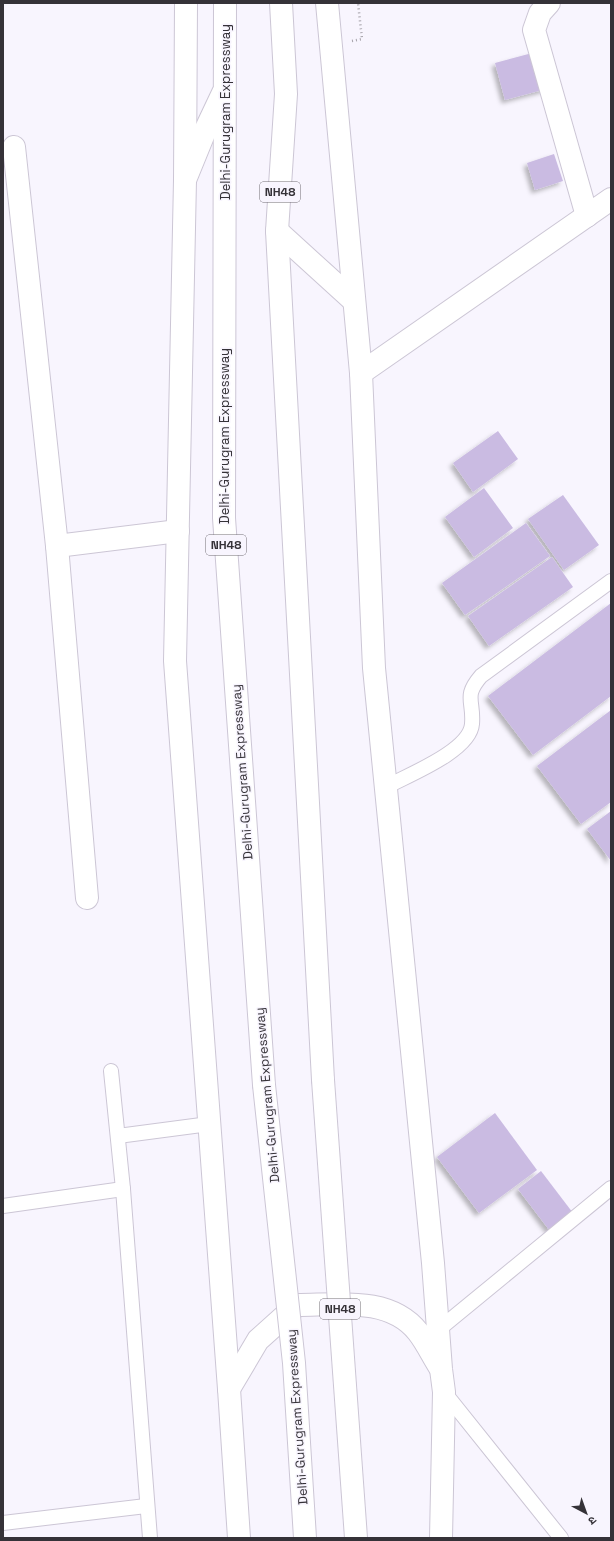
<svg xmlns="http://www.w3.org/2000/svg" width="614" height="1541" font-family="'Space Grotesk','Noto Sans Devanagari',sans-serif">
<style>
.building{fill:#cabbe2;filter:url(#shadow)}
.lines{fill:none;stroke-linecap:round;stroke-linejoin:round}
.service-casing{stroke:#ccc6d5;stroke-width:16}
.minor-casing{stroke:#ccc6d5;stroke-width:24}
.secondary-casing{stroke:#ccc6d5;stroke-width:24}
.motorway-casing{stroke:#ccc6d5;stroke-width:24}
.path{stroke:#a5a2a9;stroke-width:2.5;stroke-dasharray:1 3;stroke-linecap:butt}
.service{stroke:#fff;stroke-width:14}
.minor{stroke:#fff;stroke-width:22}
.secondary{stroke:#fff;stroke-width:22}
.motorway{stroke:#fff;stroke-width:22}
.motorway-bridge-casing{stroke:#ccc6d5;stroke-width:24;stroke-linecap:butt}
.motorway-bridge{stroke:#fff;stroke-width:22}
.labels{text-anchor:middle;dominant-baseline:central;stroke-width:3;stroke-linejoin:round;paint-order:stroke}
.shield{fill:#f8f5fe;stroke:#706c73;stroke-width:1}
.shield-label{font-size:12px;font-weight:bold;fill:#353238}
.street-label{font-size:13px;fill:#353238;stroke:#f8f5fe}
</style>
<defs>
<filter id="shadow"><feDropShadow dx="-3.5" dy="3.5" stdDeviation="2" flood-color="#0004"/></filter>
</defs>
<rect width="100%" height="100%" fill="#f8f5fe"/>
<g class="building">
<polygon points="536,52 546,89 505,100 495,63"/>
<polygon points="554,154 563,181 535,190 527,163"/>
<polygon points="498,431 518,459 473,492 453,463"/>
<polygon points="484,488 513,528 474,557 445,517"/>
<polygon points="563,495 599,545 564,570 528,519"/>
<polygon points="526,523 550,556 465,615 442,583"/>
<polygon points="552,557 573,587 489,646 468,616"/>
<polygon points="611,603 611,696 533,755 488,696"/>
<polygon points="611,710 611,802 581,824 537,766"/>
<polygon points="611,811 611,861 587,829"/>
<polygon points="495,1113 537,1170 479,1213 437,1157"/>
<polygon points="541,1171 573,1213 550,1231 518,1189"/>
</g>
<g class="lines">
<defs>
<g id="service">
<path d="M386 787C408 775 470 751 472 724 474 700 463 697 481 676L611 581"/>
<polyline points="111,1071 123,1189 150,1538"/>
<polyline points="118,1136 209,1124"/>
<polyline points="3,1206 123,1189"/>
<polyline points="438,1330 611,1188"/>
<polyline points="444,1392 561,1538"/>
<polyline points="3,1523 146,1506"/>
</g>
<g id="minor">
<polyline points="549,3 540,13 534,30 587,216"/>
<polyline points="14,147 57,546 87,898"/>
<polyline points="361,373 611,199"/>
<polyline points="57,546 178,531"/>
</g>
<g id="secondary">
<polyline points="186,3 185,180 175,661 229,1389 239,1538"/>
<polyline points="327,3 361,373 374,668 433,1263 441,1369 444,1392 441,1538"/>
<path d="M229 1389 258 1340 297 1305C337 1305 390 1296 418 1332 426 1342 432 1355 439 1366"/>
</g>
<g id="motorway">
<polyline points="225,3 224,518 264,1085"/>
<polyline points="281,3 286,94 277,231 323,1080"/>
<polyline points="185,180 205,131 223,93"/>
<polyline points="277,231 353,300"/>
</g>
</defs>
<use href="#service" class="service-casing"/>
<use href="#minor" class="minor-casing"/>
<use href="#secondary" class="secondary-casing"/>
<use href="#motorway" class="motorway-casing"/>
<polyline class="path" points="352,41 362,39 358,3"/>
<use href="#service" class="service"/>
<use href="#minor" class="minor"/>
<use href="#secondary" class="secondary"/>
<use href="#motorway" class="motorway"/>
<defs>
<g id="motorway-bridge">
<polyline points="323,1080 356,1538"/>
<polyline points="264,1085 294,1363 305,1538"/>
</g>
</defs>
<use href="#motorway-bridge" class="motorway-bridge-casing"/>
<use href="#motorway-bridge" class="motorway-bridge"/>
</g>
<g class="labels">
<g class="shield">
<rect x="260" y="182" width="40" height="20" rx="3"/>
<rect x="206" y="535" width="40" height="20" rx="3"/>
<rect x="320" y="1299" width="40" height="20" rx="3"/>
</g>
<g class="shield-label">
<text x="280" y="192">NH48</text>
<text x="226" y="545">NH48</text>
<text x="340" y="1309">NH48</text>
</g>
<g class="street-label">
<text transform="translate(225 112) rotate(-90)">Delhi-Gurugram Expressway</text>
<text transform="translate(224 436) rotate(-90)">Delhi-Gurugram Expressway</text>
<text transform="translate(242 772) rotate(-94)">Delhi-Gurugram Expressway</text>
<text transform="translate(267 1095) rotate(-95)">Delhi-Gurugram Expressway</text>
<text transform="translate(297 1417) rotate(-94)">Delhi-Gurugram Expressway</text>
</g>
</g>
<rect width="614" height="1541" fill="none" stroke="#353238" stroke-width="8"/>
<g transform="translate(586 1513) rotate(139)" stroke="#f8f5fe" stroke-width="3" paint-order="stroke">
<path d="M0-3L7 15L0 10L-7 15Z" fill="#353238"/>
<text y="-6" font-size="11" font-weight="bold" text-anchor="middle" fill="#353238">उ</text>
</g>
</svg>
